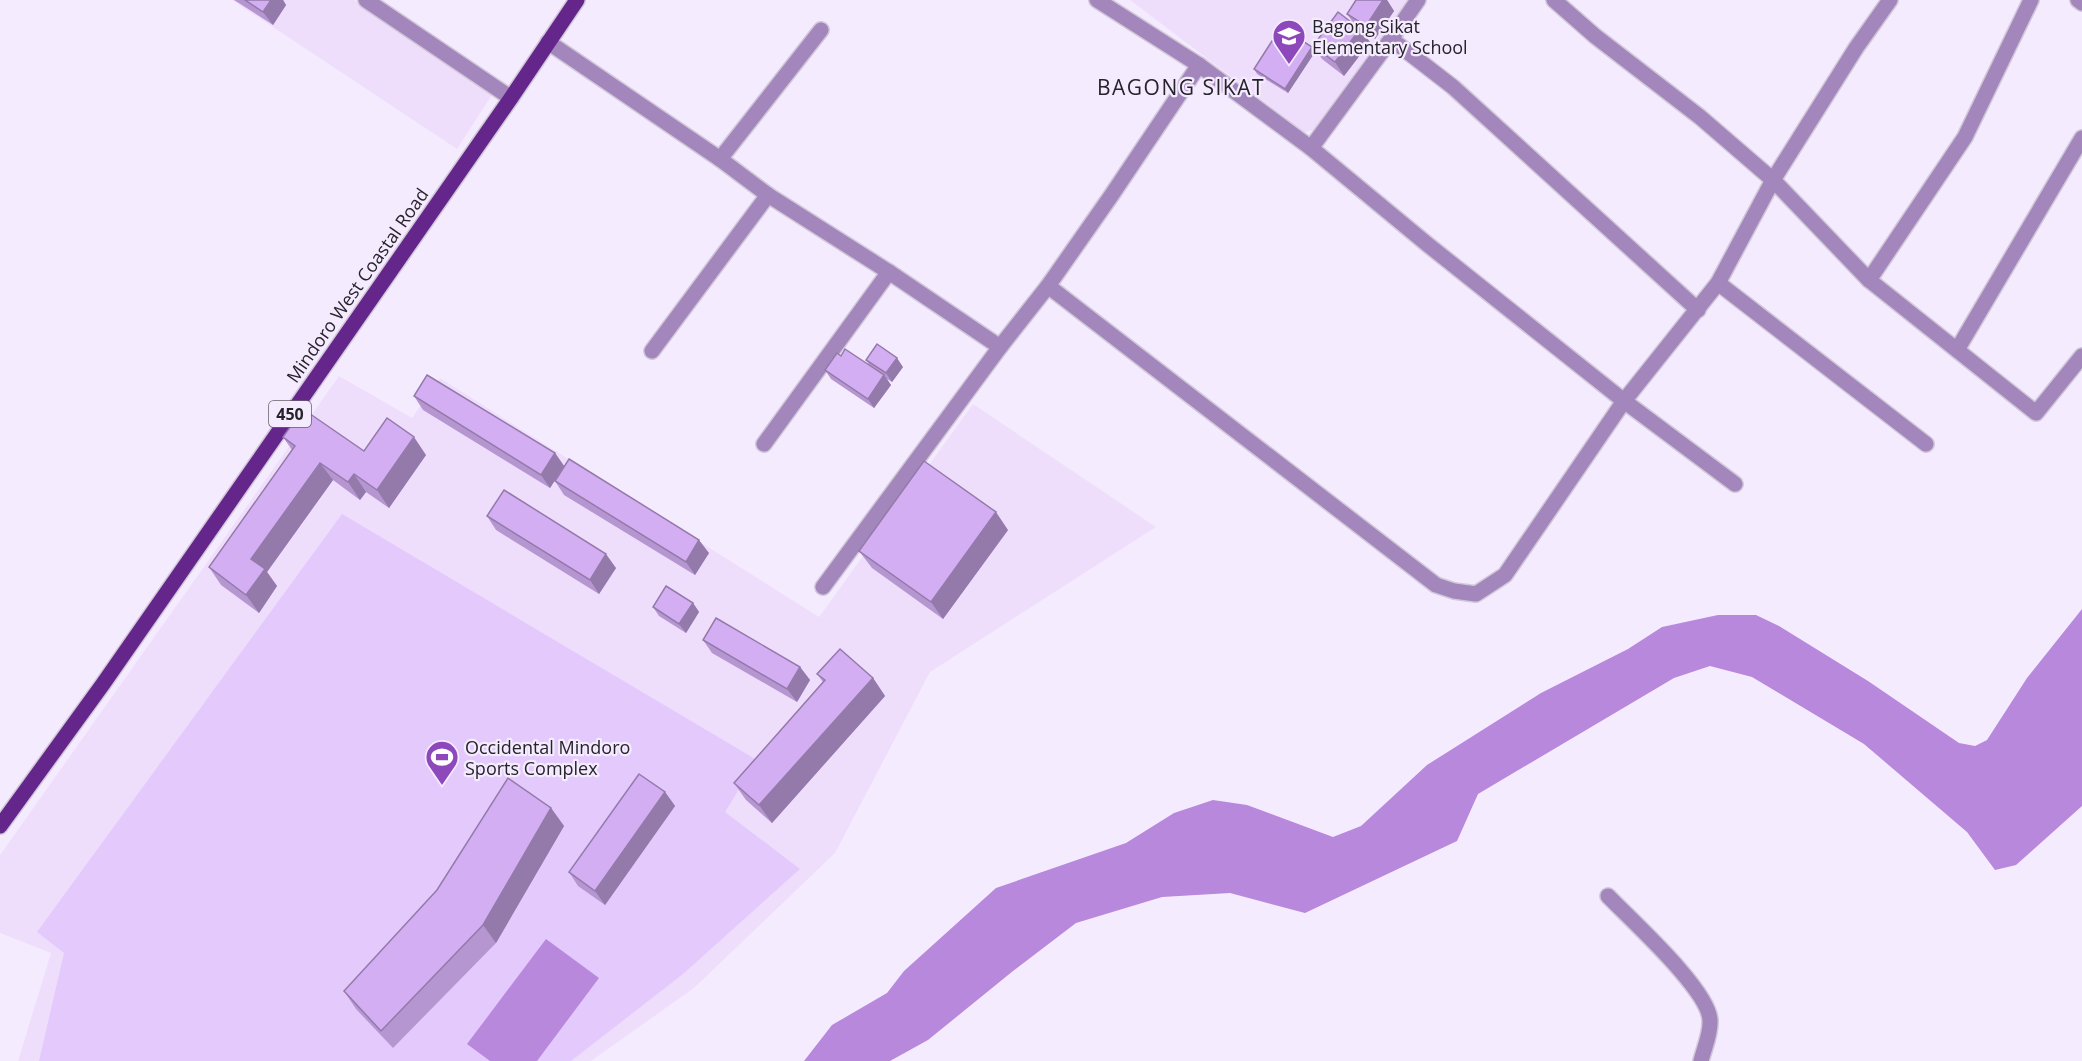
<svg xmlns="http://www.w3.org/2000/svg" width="2082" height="1061" font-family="'Open Sans',sans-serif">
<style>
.built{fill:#eedefc}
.garden{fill:#e4cafc}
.water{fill:#b788dc}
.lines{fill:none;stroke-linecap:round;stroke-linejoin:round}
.minor-casing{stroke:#d0c7d8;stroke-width:18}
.major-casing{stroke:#d0c7d8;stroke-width:18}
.minor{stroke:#a386bc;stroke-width:15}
.major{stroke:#64268a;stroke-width:15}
.wall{fill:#b696d1}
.shaded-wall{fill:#947aaa}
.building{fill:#d4aef3;stroke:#947aaa;stroke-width:1.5}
.labels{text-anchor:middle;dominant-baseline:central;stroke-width:4.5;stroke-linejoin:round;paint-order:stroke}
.shield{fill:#f5ebfe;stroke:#655f6a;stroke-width:1.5}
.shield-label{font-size:16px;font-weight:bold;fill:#27232b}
.poi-label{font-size:18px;fill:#27232b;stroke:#f5ebfe;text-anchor:start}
.street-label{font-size:18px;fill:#27232b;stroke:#f5ebfe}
.quarter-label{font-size:21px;letter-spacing:1.5px;fill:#27232b;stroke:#f5ebfe}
</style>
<rect width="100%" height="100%" fill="#f5ebfe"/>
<g class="built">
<polygon points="232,0 354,0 495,90 457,149"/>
<polygon points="1130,0 1408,0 1315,130 1304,132"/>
<polygon points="339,376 412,418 440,378 819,617 973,404 1156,527 930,672 835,853 694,988 591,1061 18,1061 51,953 0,933 0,855"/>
</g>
<polygon class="garden" points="342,514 757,760 725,812 800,869 683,974 571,1061 39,1061 64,953 37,932"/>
<g class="water">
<polygon points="2082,609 2082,806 2016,865 1995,870 1967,832 1864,744 1752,677 1710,666 1674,678 1478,794 1457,841 1305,913 1230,893 1162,897 1076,923 1013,971 928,1040 890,1061 804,1061 832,1025 887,993 904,971 996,888 1126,843 1174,813 1213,800 1247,805 1333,837 1361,826 1427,765 1541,693 1628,649 1662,627 1718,615 1756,615 1779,626 1868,681 1959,743 1975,746 1987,740 2027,678"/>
<polygon points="546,939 599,978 537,1061 490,1061 467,1044"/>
</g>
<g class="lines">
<defs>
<g id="minor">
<polyline points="366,0 511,98"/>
<polyline points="1097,0 1199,65 1311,148 1427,244 1624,401 1735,484"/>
<polyline points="1554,0 1595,36 1700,117 1773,180 1869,280 2036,413 2082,356"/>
<polyline points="2078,0 2082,3"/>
<polyline points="1391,39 1453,87 1698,310"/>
<polyline points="548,42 720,159 768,195 889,272 1000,347"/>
<polyline points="1311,148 1391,39 1418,0"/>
<polyline points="720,159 821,30"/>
<polyline points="1869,280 1965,137 2031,0"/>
<polyline points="1718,283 1926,444"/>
<polyline points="1048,286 1436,585 1454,591 1476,594 1505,575 1624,401 1718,283 1773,180 1856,48 1890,0"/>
<polyline points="1957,350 2082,138"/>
<polyline points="652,351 768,195"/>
<polyline points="764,444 889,272"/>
<polyline points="823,587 1000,347 1048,286 1111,196 1199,65"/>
<path d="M1608 896C1631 920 1709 990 1710 1020 1711 1034 1704 1048 1701 1061"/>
</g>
<polyline id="major" points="0,826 103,684 511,98 577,0"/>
</defs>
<use href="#minor" class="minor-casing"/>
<use href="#major" class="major-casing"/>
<use href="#minor" class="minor"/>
<use href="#major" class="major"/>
</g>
<g class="wall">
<polygon points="234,0 283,0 286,5 273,25"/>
<polygon points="1356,0 1387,0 1394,11 1375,39 1361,30 1370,42 1344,76 1322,59 1313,46 1355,25 1347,14"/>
<polygon points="1312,47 1315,52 1288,93 1257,74 1254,69"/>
<polygon points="866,360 903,367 892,382 887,379 891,385 874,408 831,379 825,370 870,366"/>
<polygon points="414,396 555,453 564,466 550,488 423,410"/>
<polygon points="283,437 364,451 426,455 389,508 366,492 360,500 333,480 267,572 277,586 259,613 221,585 209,567 292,450"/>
<polygon points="555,481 709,553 695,575 564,495"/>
<polygon points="487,516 616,568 599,594 496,530"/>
<polygon points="1008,530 943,619 872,568 859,551"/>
<polygon points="693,603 699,612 686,633 659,616 653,607"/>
<polygon points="703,640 800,667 810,680 797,702 712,653"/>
<polygon points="817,674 873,678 885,696 772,823 746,800 734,783 823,682"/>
<polygon points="665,792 675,806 605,905 578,886 569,872"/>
<polygon points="551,808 564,826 496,943 393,1048 356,1009 344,991"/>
</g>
<g class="shaded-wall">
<polygon points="271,0 283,0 286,5 273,25 263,12"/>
<polygon points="1383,0 1387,0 1394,11 1375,39 1366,26"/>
<polygon points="1360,29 1370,42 1344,76 1335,62"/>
<polygon points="1312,47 1315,52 1288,93 1285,89"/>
<polygon points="897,358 903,367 892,382 886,373"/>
<polygon points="884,375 891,385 874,408 868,399"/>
<polygon points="414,437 426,455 389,508 377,490"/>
<polygon points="555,453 564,466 550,488 541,475"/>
<polygon points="320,463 333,480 267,572 277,586 259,613 246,595 251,559"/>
<polygon points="354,474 366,492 360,500 348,482"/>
<polygon points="996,512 1008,530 943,619 931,602"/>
<polygon points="699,540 709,553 695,575 686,562"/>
<polygon points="606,554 616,568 599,594 590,580"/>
<polygon points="693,603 699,612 686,633 679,624"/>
<polygon points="800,667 810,680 797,702 787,689"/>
<polygon points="873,678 885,696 772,823 759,805"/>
<polygon points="665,792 675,806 605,905 595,891"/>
<polygon points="551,808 564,826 496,943 483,925"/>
</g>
<g class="building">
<polygon points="245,0 271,0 263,12"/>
<polygon points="1356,0 1383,0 1366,26 1347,14"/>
<polygon points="1338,12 1360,29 1335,62 1313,46"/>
<polygon points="1281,27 1312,47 1285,89 1254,69"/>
<polygon points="877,344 897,358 886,373 866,360"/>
<polygon points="845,349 884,375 868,399 825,370 837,353 841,356"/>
<polygon points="427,375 555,453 541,475 414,396"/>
<polygon points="303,409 364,451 387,418 414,437 377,490 354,474 348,482 320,463 251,559 265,569 246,595 209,567 295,446 283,437"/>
<polygon points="569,459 699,540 686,562 555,481"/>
<polygon points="924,461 996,512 931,602 859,551"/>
<polygon points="504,490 606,554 590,580 487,516"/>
<polygon points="666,586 693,603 679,624 653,607"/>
<polygon points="716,618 800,667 787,689 703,640"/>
<polygon points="840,649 873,678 759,805 734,783 825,680 817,674"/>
<polygon points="639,774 665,792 595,891 569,872"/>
<polygon points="508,778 551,808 483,925 381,1031 344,991 437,890"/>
</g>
<defs>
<symbol id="school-pin" viewBox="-11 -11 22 30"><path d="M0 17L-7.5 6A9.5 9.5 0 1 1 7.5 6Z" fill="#8d48bc" stroke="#f5ebfe"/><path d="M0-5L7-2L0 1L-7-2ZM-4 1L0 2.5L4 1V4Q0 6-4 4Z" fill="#fff"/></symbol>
<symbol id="stadium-pin" viewBox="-11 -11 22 30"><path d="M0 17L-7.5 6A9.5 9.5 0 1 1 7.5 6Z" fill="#8d48bc" stroke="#f5ebfe"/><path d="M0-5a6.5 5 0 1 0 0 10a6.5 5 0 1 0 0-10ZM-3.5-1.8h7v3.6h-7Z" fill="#fff"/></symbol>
</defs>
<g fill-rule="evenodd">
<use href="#school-pin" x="1270" y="17" width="38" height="52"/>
<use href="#stadium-pin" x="423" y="738" width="38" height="52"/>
</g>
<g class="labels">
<rect class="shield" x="269" y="401" width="42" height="26" rx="4.5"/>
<g class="shield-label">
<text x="290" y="414">450</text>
</g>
<g class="poi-label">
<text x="1312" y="26">Bagong Sikat<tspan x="1312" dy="21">Elementary School</tspan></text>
<text x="465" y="747">Occidental Mindoro<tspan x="465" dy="21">Sports Complex</tspan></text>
</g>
<g class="street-label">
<text transform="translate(357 285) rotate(-55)">Mindoro West Coastal Road</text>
</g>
<g class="quarter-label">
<text x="1181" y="87">BAGONG SIKAT</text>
</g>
</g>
</svg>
